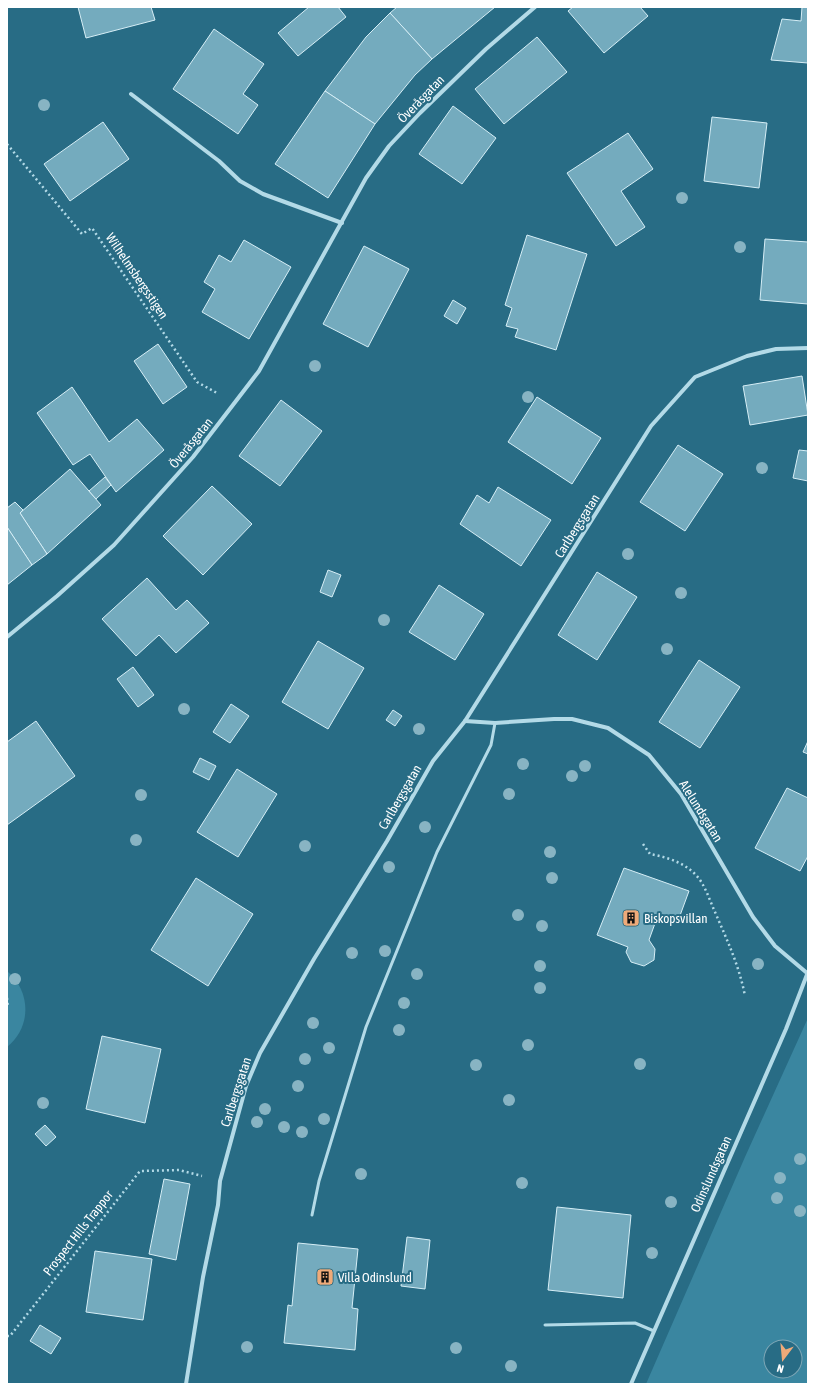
<svg xmlns="http://www.w3.org/2000/svg" width="815" height="1391" font-family="'Asap Condensed',sans-serif">
<style>
.green{fill:#3a86a0;fill-rule:evenodd}
.building{fill:#74abbe;stroke:#d6eef6}
.lines{fill:none;stroke-linecap:round;stroke-linejoin:round}
.path{stroke:#b3dae7;stroke-width:2.5;stroke-dasharray:2 3;stroke-linecap:butt}
.service{stroke:#b3dae7;stroke-width:3}
.minor{stroke:#b3dae7;stroke-width:4}
.tree{fill:#88b4c3}
.labels{text-anchor:middle;dominant-baseline:central;stroke-width:4;stroke-linejoin:round;paint-order:stroke}
.street-label{font-size:13px;fill:#fff;stroke:#286c85}
.poi-label{font-size:13px;fill:#fff;stroke:#286c85;text-anchor:start}
</style>
<rect width="100%" height="100%" fill="#286c85"/>
<g class="green">
<path d="M7 971C31 991 32 1027 7 1047Z"/>
<path d="M808 1018V1384H646L745 1157ZM771 1347H795V1371H771Z"/>
</g>
<g class="building">
<polygon points="78,7 151,7 155,20 86,38"/>
<polygon points="309,7 338,7 346,17 298,56 278,33"/>
<polygon points="397,7 495,7 432,59 390,13"/>
<polygon points="573,7 640,7 648,16 604,53 568,11"/>
<polygon points="802,7 808,7 808,63 771,60 782,19 801,21"/>
<polygon points="390,13 432,59 415,75 375,124 325,91 366,37"/>
<polygon points="214,29 264,64 243,94 258,105 238,134 173,89"/>
<polygon points="537,37 567,72 504,124 475,89"/>
<polygon points="325,91 375,124 328,198 275,164"/>
<polygon points="453,106 496,138 462,184 419,154"/>
<polygon points="712,117 767,123 759,188 704,181"/>
<polygon points="103,122 129,159 70,201 44,164"/>
<polygon points="628,133 653,169 621,191 645,227 616,246 567,173"/>
<polygon points="527,235 587,254 556,350 515,337 518,329 506,326 512,308 505,305"/>
<polygon points="765,239 808,242 808,304 760,300"/>
<polygon points="244,240 291,267 249,339 202,312 215,289 204,282 219,255 231,262"/>
<polygon points="364,246 409,269 368,347 323,324"/>
<polygon points="453,300 466,308 457,324 444,316"/>
<polygon points="158,344 187,387 163,404 134,361"/>
<polygon points="802,376 808,415 750,425 743,386"/>
<polygon points="72,387 109,442 137,419 164,450 116,492 90,454 73,465 37,413"/>
<polygon points="537,397 601,438 572,484 508,442"/>
<polygon points="281,400 322,431 280,486 239,456"/>
<polygon points="678,445 723,474 685,531 640,502"/>
<polygon points="799,450 808,451 808,481 793,478"/>
<polygon points="70,469 101,505 47,554 20,513"/>
<polygon points="105,477 111,485 96,499 89,491"/>
<polygon points="212,486 252,524 203,575 163,536"/>
<polygon points="498,487 551,520 521,566 460,524 477,495 489,503"/>
<polygon points="15,502 23,510 20,513 47,554 32,565 7,527 7,508"/>
<polygon points="7,527 32,565 7,585"/>
<polygon points="328,570 341,575 332,597 320,592"/>
<polygon points="597,572 637,597 597,660 558,635"/>
<polygon points="147,578 176,610 187,600 209,623 176,653 159,635 136,656 102,619"/>
<polygon points="439,585 484,614 455,660 409,632"/>
<polygon points="318,641 364,668 328,729 282,702"/>
<polygon points="699,660 740,687 700,748 659,722"/>
<polygon points="133,667 154,695 138,707 117,679"/>
<polygon points="231,704 249,716 230,743 213,732"/>
<polygon points="393,710 402,716 395,726 386,720"/>
<polygon points="36,721 75,776 7,825 7,742"/>
<polygon points="808,741 808,754 803,752"/>
<polygon points="200,758 216,766 209,780 193,772"/>
<polygon points="237,769 277,794 238,857 197,832"/>
<polygon points="787,788 808,798 808,856 800,871 755,848"/>
<polygon points="624,868 689,891 678,921 658,915 649,940 655,949 654,960 644,966 631,962 626,952 628,947 597,935"/>
<polygon points="196,878 253,914 208,986 151,950"/>
<polygon points="102,1036 161,1049 145,1123 86,1109"/>
<polygon points="45,1125 56,1137 46,1146 35,1134"/>
<polygon points="164,1179 190,1184 176,1260 149,1254"/>
<polygon points="557,1207 631,1215 623,1298 548,1290"/>
<polygon points="407,1237 430,1240 425,1289 401,1286"/>
<polygon points="298,1243 358,1249 352,1308 358,1309 355,1350 284,1343 288,1305 292,1306"/>
<polygon points="95,1251 152,1259 143,1320 86,1312"/>
<polygon points="40,1325 61,1338 51,1354 30,1341"/>
</g>
<g class="lines">
<g class="path">
<polyline points="7,144 82,234 92,228 197,382 217,393"/>
<path d="M643 844 650 854C666 857 683 862 695 874 705 884 709 899 715 912 727 940 739 965 745 996"/>
<polyline points="7,998 8,1007 7,1007"/>
<polyline points="7,1336 10,1336 140,1171 179,1170 202,1176"/>
</g>
<g class="service">
<polyline points="312,1215 319,1181 366,1027 437,852 491,745 495,723"/>
<polyline points="545,1325 635,1323 654,1331"/>
</g>
<g class="minor">
<polyline points="131,94 219,161 240,181 263,194 342,223"/>
<polyline points="7,637 57,596 114,545 193,457 259,371 366,178 389,146 420,113 486,49 535,7"/>
<polyline points="465,721 495,723 554,719 572,719 608,728 649,755 681,794 753,917 775,946 807,973"/>
<polyline points="186,1384 203,1277 218,1205 220,1181 246,1086 260,1053 314,959 387,841 433,761 465,721 651,426 695,377 747,356 776,349 808,348"/>
<polyline points="631,1384 786,1029 808,972"/>
</g>
</g>
<g class="tree">
<circle cx="44" cy="105" r="6"/>
<circle cx="682" cy="198" r="6"/>
<circle cx="740" cy="247" r="6"/>
<circle cx="315" cy="366" r="6"/>
<circle cx="528" cy="397" r="6"/>
<circle cx="762" cy="468" r="6"/>
<circle cx="628" cy="554" r="6"/>
<circle cx="681" cy="593" r="6"/>
<circle cx="384" cy="620" r="6"/>
<circle cx="667" cy="649" r="6"/>
<circle cx="184" cy="709" r="6"/>
<circle cx="419" cy="729" r="6"/>
<circle cx="523" cy="764" r="6"/>
<circle cx="585" cy="766" r="6"/>
<circle cx="572" cy="776" r="6"/>
<circle cx="509" cy="794" r="6"/>
<circle cx="141" cy="795" r="6"/>
<circle cx="425" cy="827" r="6"/>
<circle cx="136" cy="840" r="6"/>
<circle cx="305" cy="846" r="6"/>
<circle cx="550" cy="852" r="6"/>
<circle cx="389" cy="867" r="6"/>
<circle cx="552" cy="878" r="6"/>
<circle cx="518" cy="915" r="6"/>
<circle cx="542" cy="926" r="6"/>
<circle cx="385" cy="951" r="6"/>
<circle cx="352" cy="953" r="6"/>
<circle cx="758" cy="964" r="6"/>
<circle cx="540" cy="966" r="6"/>
<circle cx="417" cy="974" r="6"/>
<circle cx="15" cy="979" r="6"/>
<circle cx="540" cy="988" r="6"/>
<circle cx="404" cy="1003" r="6"/>
<circle cx="313" cy="1023" r="6"/>
<circle cx="399" cy="1030" r="6"/>
<circle cx="528" cy="1045" r="6"/>
<circle cx="329" cy="1048" r="6"/>
<circle cx="305" cy="1059" r="6"/>
<circle cx="640" cy="1064" r="6"/>
<circle cx="476" cy="1065" r="6"/>
<circle cx="298" cy="1086" r="6"/>
<circle cx="509" cy="1100" r="6"/>
<circle cx="43" cy="1103" r="6"/>
<circle cx="265" cy="1109" r="6"/>
<circle cx="324" cy="1119" r="6"/>
<circle cx="257" cy="1122" r="6"/>
<circle cx="284" cy="1127" r="6"/>
<circle cx="302" cy="1132" r="6"/>
<circle cx="800" cy="1159" r="6"/>
<circle cx="361" cy="1174" r="6"/>
<circle cx="780" cy="1178" r="6"/>
<circle cx="522" cy="1183" r="6"/>
<circle cx="777" cy="1198" r="6"/>
<circle cx="671" cy="1202" r="6"/>
<circle cx="800" cy="1211" r="6"/>
<circle cx="652" cy="1253" r="6"/>
<circle cx="247" cy="1347" r="6"/>
<circle cx="456" cy="1348" r="6"/>
<circle cx="511" cy="1366" r="6"/>
</g>
<defs>
<symbol id="building-square" viewBox="-11 -11 22 22"><rect x="-9" y="-9" width="18" height="18" rx="4" fill="#efaa79" stroke="#286c85"/><path d="M-4-6H4V6H1V3H-1V6H-4ZM-2.5-4.3h1.7v1.8h-1.7ZM.8-4.3h1.7v1.8H.8ZM-2.5-1h1.7V.8h-1.7ZM.8-1h1.7V.8H.8Z" fill="#111"/></symbol>
</defs>
<g fill-rule="evenodd">
<use href="#building-square" x="621" y="908" width="20" height="20"/>
<use href="#building-square" x="315" y="1267" width="20" height="20"/>
</g>
<g class="labels">
<g class="street-label">
<text transform="translate(421 99) rotate(-46)">Överåsgatan</text>
<text transform="translate(137 276) rotate(56)">Wilhelmsbergsstigen</text>
<text transform="translate(191 443) rotate(-51)">Överåsgatan</text>
<text transform="translate(577 526) rotate(-58)">Carlbergsgatan</text>
<text transform="translate(400 797) rotate(-60)">Carlbergsgatan</text>
<text transform="translate(701 811) rotate(58)">Alelundsgatan</text>
<text transform="translate(236 1092) rotate(-72)">Carlbergsgatan</text>
<text transform="translate(711 1174) rotate(-66)">Odinslundsgatan</text>
<text transform="translate(78 1233) rotate(-52)">Prospect Hills Trappor</text>
</g>
<g class="poi-label">
<text x="644" y="918">Biskopsvillan</text>
<text x="338" y="1277">Villa Odinslund</text>
</g>
</g>
<rect width="815" height="1391" fill="none" stroke="#ffffff" stroke-width="16"/>
<g transform="translate(783 1359) rotate(196)"><circle r="19" fill="#286c85" stroke="#7ea7b6"/>
<path d="M0-3L7 15L0 10L-7 15Z" fill="#efaa79"/>
<text y="-6" font-size="11" font-weight="bold" text-anchor="middle" fill="#ffffff">N</text>
</g>
</svg>
